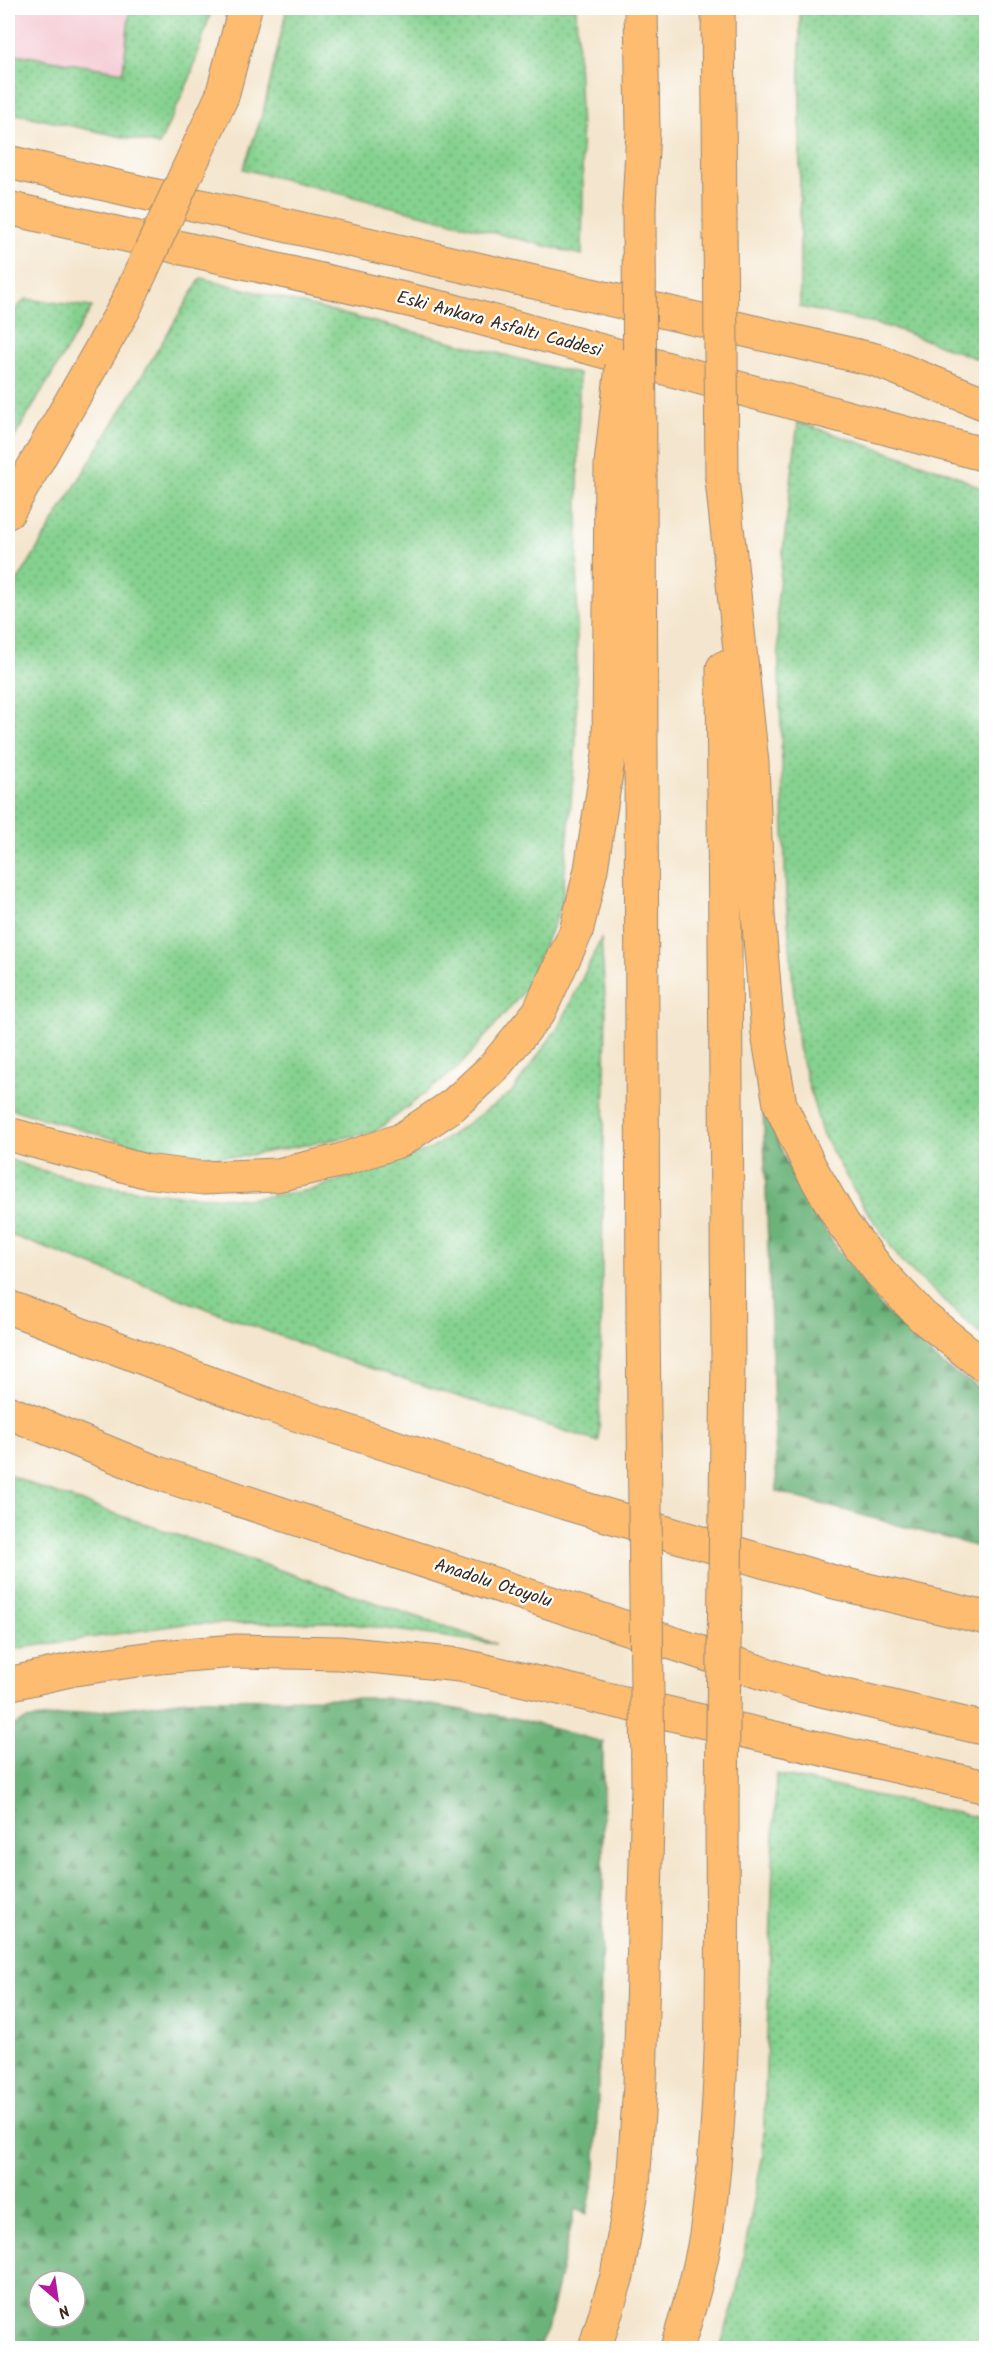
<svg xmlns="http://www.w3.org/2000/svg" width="994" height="2356" font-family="Kalam,sans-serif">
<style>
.built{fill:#f6cfd8}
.grass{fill:url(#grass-dots);stroke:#607e56;stroke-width:1.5}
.forest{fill:url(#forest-firs);stroke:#546e4c;stroke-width:1.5;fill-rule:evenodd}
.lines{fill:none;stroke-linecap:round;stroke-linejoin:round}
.primary-casing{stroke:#988876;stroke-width:35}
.trunk-casing{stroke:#988876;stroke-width:35}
.motorway-casing{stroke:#988876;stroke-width:35}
.primary{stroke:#fdbc6f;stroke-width:33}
.trunk{stroke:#fdbc6f;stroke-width:33}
.motorway{stroke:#fdbc6f;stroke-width:33}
.trunk-bridge-casing{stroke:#988876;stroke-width:35;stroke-linecap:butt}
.motorway-bridge-casing{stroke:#988876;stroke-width:35;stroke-linecap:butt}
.trunk-bridge{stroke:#fdbc6f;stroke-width:33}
.motorway-bridge{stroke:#fdbc6f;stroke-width:33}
.labels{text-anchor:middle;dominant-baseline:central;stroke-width:4.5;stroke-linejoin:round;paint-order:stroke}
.street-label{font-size:18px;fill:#3b2a1e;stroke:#fff}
</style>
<defs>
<pattern id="grass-dots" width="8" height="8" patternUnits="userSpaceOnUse" patternTransform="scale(1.5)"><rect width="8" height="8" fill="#85d18f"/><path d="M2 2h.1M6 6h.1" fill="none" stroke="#6eaa74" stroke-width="1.8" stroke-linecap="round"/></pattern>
<pattern id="forest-firs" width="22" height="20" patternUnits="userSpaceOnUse" patternTransform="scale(1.5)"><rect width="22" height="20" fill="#6cb37a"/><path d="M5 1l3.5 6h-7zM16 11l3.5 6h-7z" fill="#5a9263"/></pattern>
</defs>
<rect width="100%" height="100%" fill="#fff"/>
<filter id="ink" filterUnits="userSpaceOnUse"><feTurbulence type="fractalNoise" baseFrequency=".0167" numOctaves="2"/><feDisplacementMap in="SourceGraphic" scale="12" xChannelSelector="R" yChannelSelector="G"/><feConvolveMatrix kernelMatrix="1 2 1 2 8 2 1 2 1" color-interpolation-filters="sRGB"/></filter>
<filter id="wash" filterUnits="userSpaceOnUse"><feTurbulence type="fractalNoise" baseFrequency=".008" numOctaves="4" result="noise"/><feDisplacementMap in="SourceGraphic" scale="24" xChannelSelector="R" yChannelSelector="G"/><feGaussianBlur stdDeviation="1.35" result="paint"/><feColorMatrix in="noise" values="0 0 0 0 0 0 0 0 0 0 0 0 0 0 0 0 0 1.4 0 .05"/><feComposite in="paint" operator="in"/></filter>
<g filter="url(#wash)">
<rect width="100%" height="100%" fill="#f4e6ce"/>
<polygon class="built" points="8,8 130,8 123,73 8,53"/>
<g class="grass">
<polygon points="130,8 212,8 190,78 159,145 8,112 8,53 123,72"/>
<polygon points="287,8 576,8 583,186 582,255 243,169 263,113"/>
<polygon points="800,8 986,8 986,362 893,328 800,307"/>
<polygon points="201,278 579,374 576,743 562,905 524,991 459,1067 375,1132 239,1157 154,1151 8,1108 8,597"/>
<polygon points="26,299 92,307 8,448 8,316"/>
<polygon points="798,422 953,474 986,491 986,1339 901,1261 859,1199 822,1133 798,1047 786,895 777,603"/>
<polygon points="601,939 606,1012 599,1442 336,1357 8,1234 8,1159 36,1169 109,1187 179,1195 247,1199 311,1190 431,1149 512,1092 561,1023"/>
<polygon points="8,1474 40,1488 496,1644 338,1622 184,1624 8,1650"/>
<polygon points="776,1774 986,1819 986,2317 974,2348 720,2348 735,2300 763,2154"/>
</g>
<g class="forest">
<polygon points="763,1107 797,1186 834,1244 882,1308 940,1363 986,1392 986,1549 777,1492"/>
<path d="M385 1698 514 1718 603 1742V1894L596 2167 587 2214 575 2209 547 2330 538 2348H8V1728L26 1720 197 1699ZM39 2281H75V2317H39Z"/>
</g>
</g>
<g filter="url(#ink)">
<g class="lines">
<defs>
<g id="primary">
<polyline points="8,162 876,360 986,404"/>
<polyline points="8,208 443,308 986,455"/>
</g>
<g id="trunk">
<polyline points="222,96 245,8"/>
<polyline points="8,512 124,309"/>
</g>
<g id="motorway">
<polyline points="718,8 720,219"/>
<polyline points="639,206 643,130 641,8"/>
<polyline points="640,473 643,1320"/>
<polyline points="722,480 752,763 758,914 768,1034 780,1104 810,1167 844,1225 880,1272 923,1317 986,1367"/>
<polyline points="723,668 728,1359"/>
<polyline points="8,1134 145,1171 203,1178 277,1175 339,1161 401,1140 453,1105 494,1067 539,1012 576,932 591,869 609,754 611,464"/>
<polyline points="8,1307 268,1405 565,1503 834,1582 986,1618"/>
<polyline points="8,1412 155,1472 796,1684 986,1729"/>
<polyline points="8,1684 75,1669 159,1657 236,1651 339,1653 460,1665 986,1787"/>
<polyline points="595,2348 617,2276 633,2185 640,2085 648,1787"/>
<path d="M677 2348C688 2311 700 2273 706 2234 727 2089 722 1943 722 1797"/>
</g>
</defs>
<use href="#primary" class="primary-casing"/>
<use href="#trunk" class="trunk-casing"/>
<use href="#motorway" class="motorway-casing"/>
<use href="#primary" class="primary"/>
<use href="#trunk" class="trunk"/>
<use href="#motorway" class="motorway"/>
<defs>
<polyline id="trunk-bridge" points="124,309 222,96"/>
<g id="motorway-bridge">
<polyline points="639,206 640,473"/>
<polyline points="720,219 722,480"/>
<polyline points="611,464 622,366"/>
<polyline points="643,1320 648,1787"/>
<polyline points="722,1797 728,1359"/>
</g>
</defs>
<use href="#trunk-bridge" class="trunk-bridge-casing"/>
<use href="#motorway-bridge" class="motorway-bridge-casing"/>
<use href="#trunk-bridge" class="trunk-bridge"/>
<use href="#motorway-bridge" class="motorway-bridge"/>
</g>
</g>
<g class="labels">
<g class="street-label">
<text transform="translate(499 325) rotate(15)">Eski Ankara Asfaltı Caddesi</text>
<text transform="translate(493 1584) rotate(18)">Anadolu Otoyolu</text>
</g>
</g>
<rect width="994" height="2356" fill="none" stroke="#fff" stroke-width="30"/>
<g transform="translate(57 2299) rotate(151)"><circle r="28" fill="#ffffff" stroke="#b1aaa5" stroke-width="1.5"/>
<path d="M0-4.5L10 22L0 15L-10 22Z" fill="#b5179e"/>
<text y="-9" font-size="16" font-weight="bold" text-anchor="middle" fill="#3b2a1e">N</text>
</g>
</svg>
